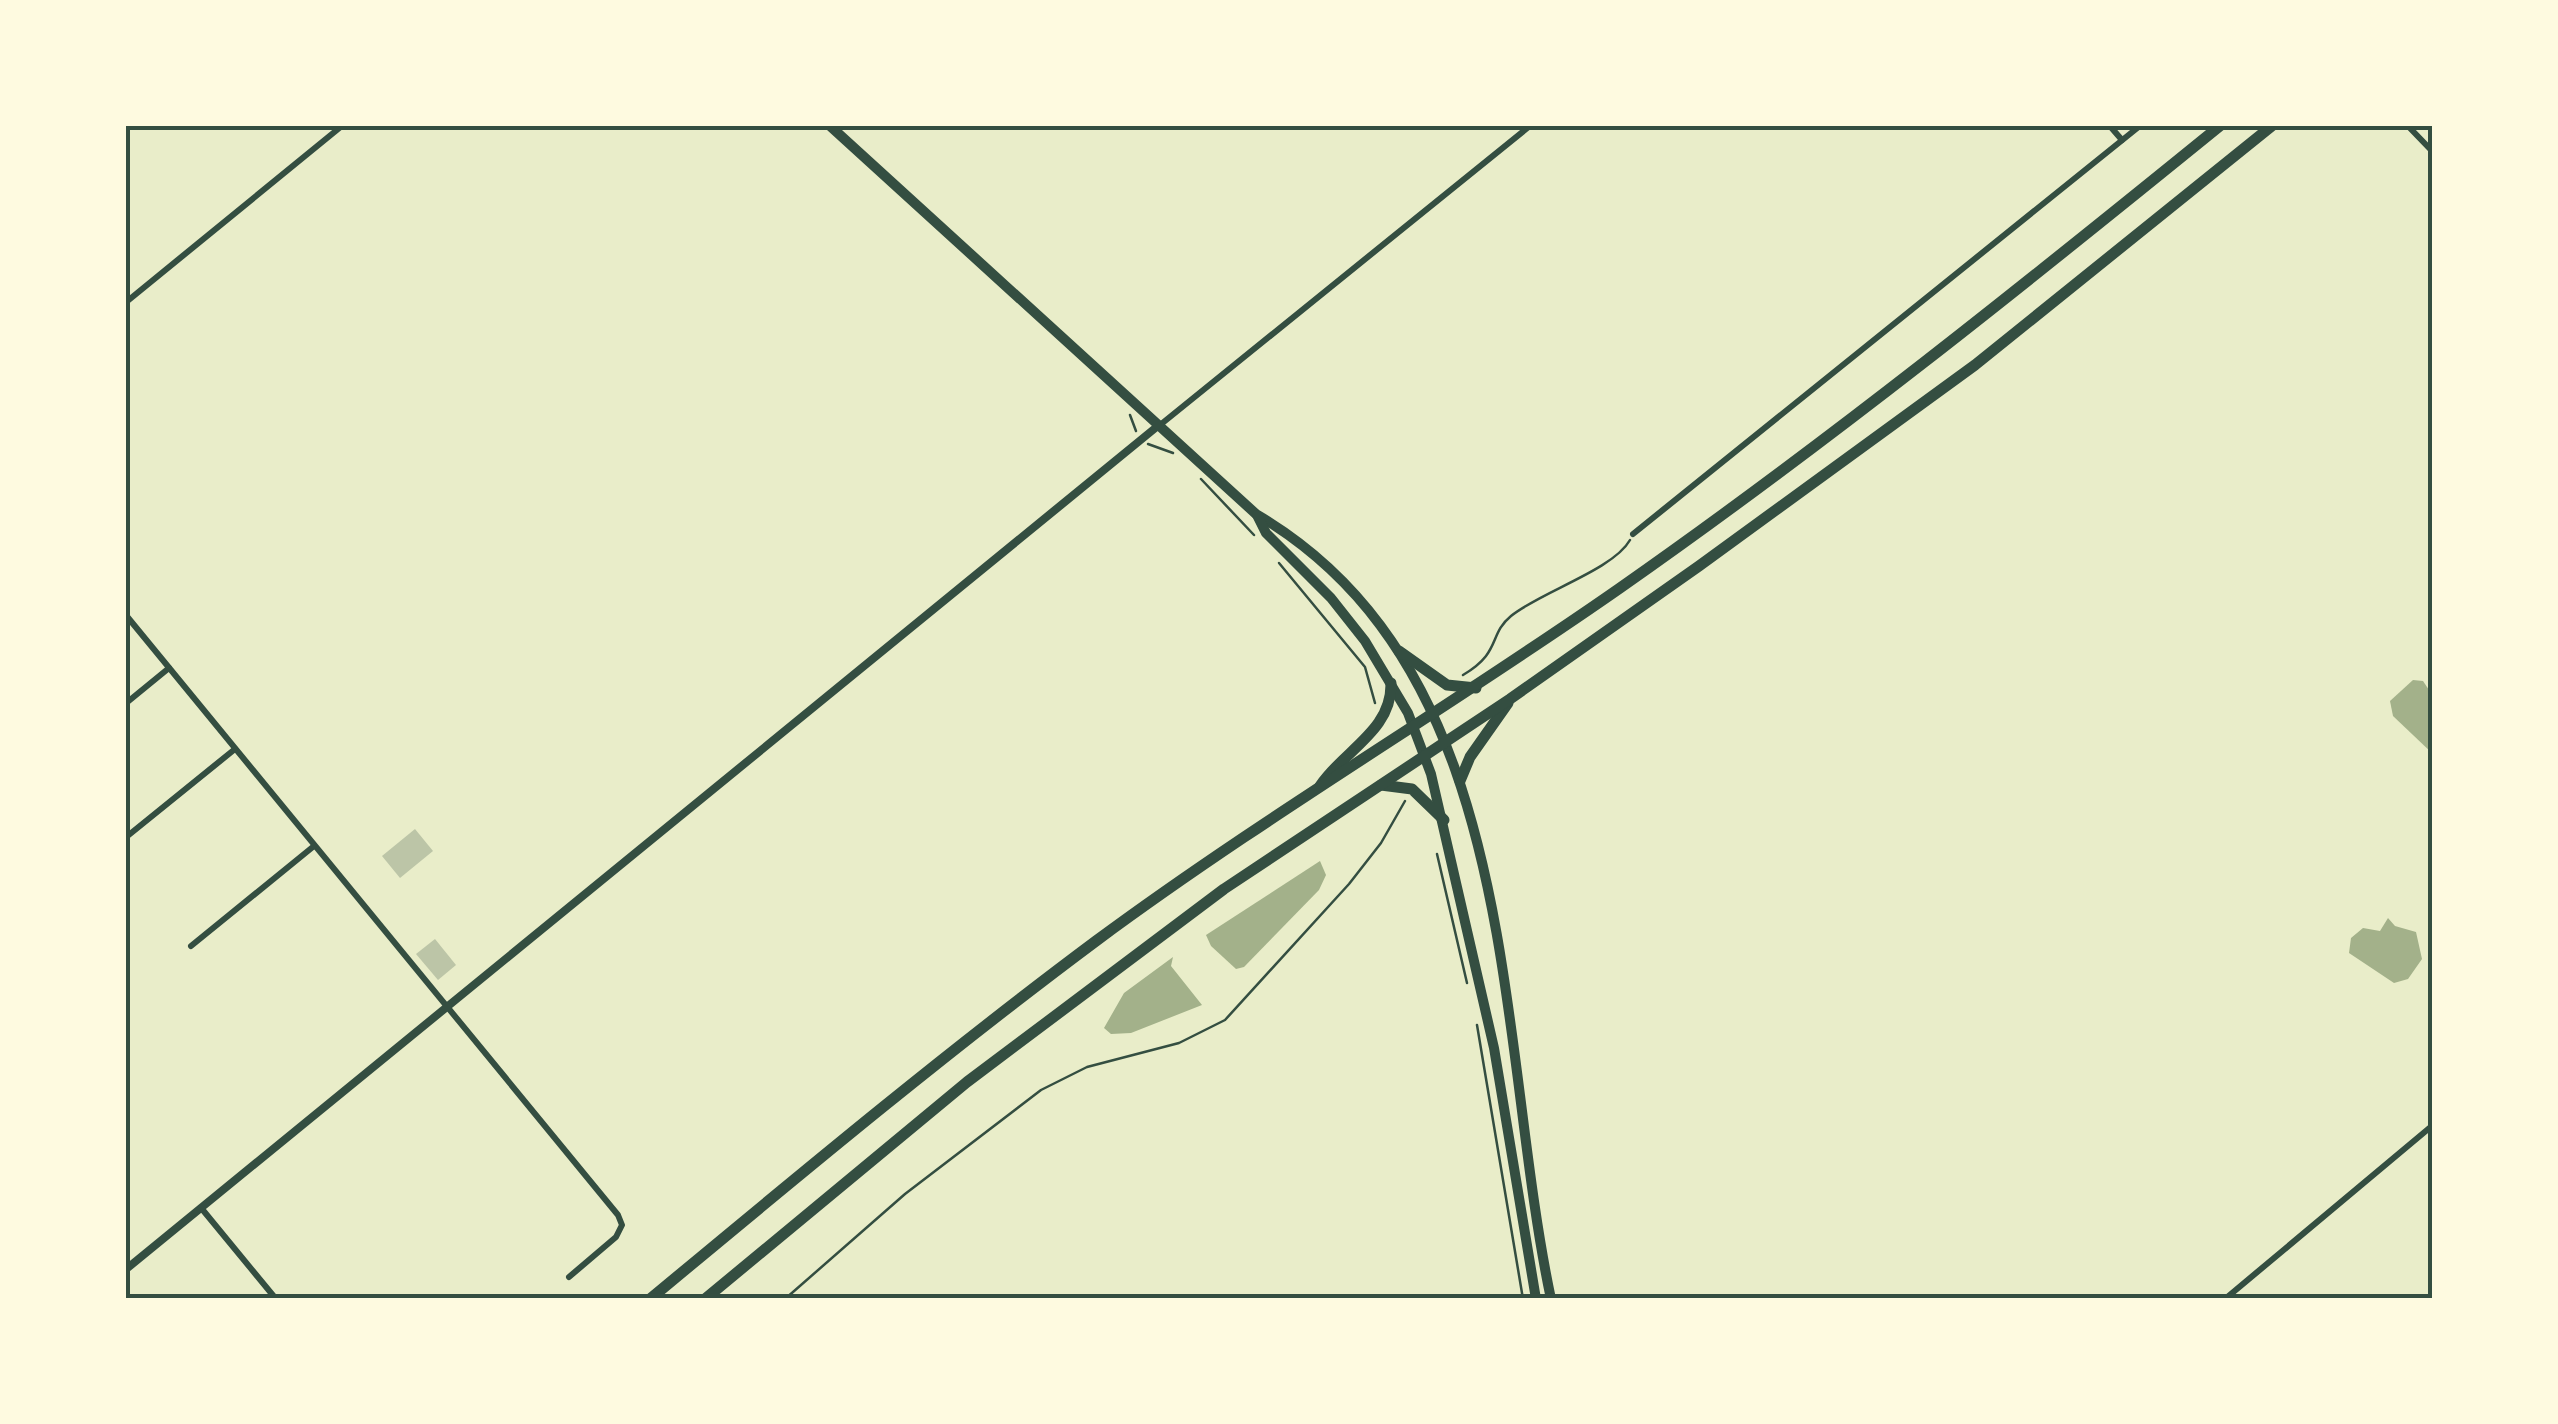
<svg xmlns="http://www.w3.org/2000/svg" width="2558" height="1424" font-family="Poppins,sans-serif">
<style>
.water{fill:#a3b18a}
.building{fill:#bcc5a7}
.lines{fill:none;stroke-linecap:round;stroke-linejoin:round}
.path{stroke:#344e41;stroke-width:2.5}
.minor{stroke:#344e41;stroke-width:6}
.tertiary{stroke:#344e41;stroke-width:8}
.primary{stroke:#344e41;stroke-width:10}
.trunk{stroke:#344e41;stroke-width:11}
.neatline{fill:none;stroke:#344e41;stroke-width:4}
</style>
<rect width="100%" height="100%" fill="#e9edc9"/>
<g class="water">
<polygon points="2413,680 2423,681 2433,696 2433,754 2393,716 2390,701"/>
<polygon points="1320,861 1326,875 1319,890 1244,967 1236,969 1211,946 1206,935"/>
<polygon points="2388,918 2395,926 2416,932 2422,959 2408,979 2394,983 2349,953 2351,938 2363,928 2380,931"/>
<polygon points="1173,957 1171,966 1202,1005 1131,1033 1111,1034 1104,1028 1124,993"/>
</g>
<g class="building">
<polygon points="415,829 433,851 400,878 382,856"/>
<polygon points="435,939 456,965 438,980 416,954"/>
</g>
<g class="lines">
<g class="path">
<polyline points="1130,415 1136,431"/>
<polyline points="1148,444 1173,453"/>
<polyline points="1201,479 1254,535"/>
<polyline points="1279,563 1365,667 1375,703"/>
<path d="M1463 675C1502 652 1488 635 1511 616 1540 592 1613 570 1630 540"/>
<polyline points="1437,854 1467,983"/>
<polyline points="1477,1025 1523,1299"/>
<polyline points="785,1299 905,1194 1041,1090 1087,1067 1179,1043 1225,1020 1349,884 1381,843 1405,801"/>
</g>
<g class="minor">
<polyline points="2109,125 2122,140"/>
<polyline points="2407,125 2433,152"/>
<polyline points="125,303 343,125"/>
<polyline points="1160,425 1531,125"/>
<polyline points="1633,534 2141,125"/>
<polyline points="125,614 618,1215 622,1225 616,1237 569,1277"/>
<polyline points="125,704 169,668"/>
<polyline points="125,838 235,749"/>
<polyline points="191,946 314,846"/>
<polyline points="202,1209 276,1299"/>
<polyline points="2225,1299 2433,1125"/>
</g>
<polyline class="tertiary" points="125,1270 1159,425"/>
<g class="primary">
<path d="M829 125 1256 514C1524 671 1495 1035 1551 1299"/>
<polyline points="1257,515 1266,533 1331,598 1365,641 1408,713 1431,774 1494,1048 1536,1299"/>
</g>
<g class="trunk">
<polyline points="1399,651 1447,685 1476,688"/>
<polyline points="1460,781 1470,757 1508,703"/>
<polyline points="1381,785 1412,789 1444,820"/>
<path d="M1320 786C1344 750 1392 731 1391 683"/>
<path d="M650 1299C797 1177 943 1055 1096 941 1265 816 1447 709 1620 588 1827 443 2024 285 2221 125"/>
<polyline points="705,1299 967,1082 1224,889 1510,699 1699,566 1975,365 2273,125"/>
</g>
</g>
<rect width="2558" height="1424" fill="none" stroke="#fefae0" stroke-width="255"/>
<rect x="128" y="128" width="2302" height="1168" class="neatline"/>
</svg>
